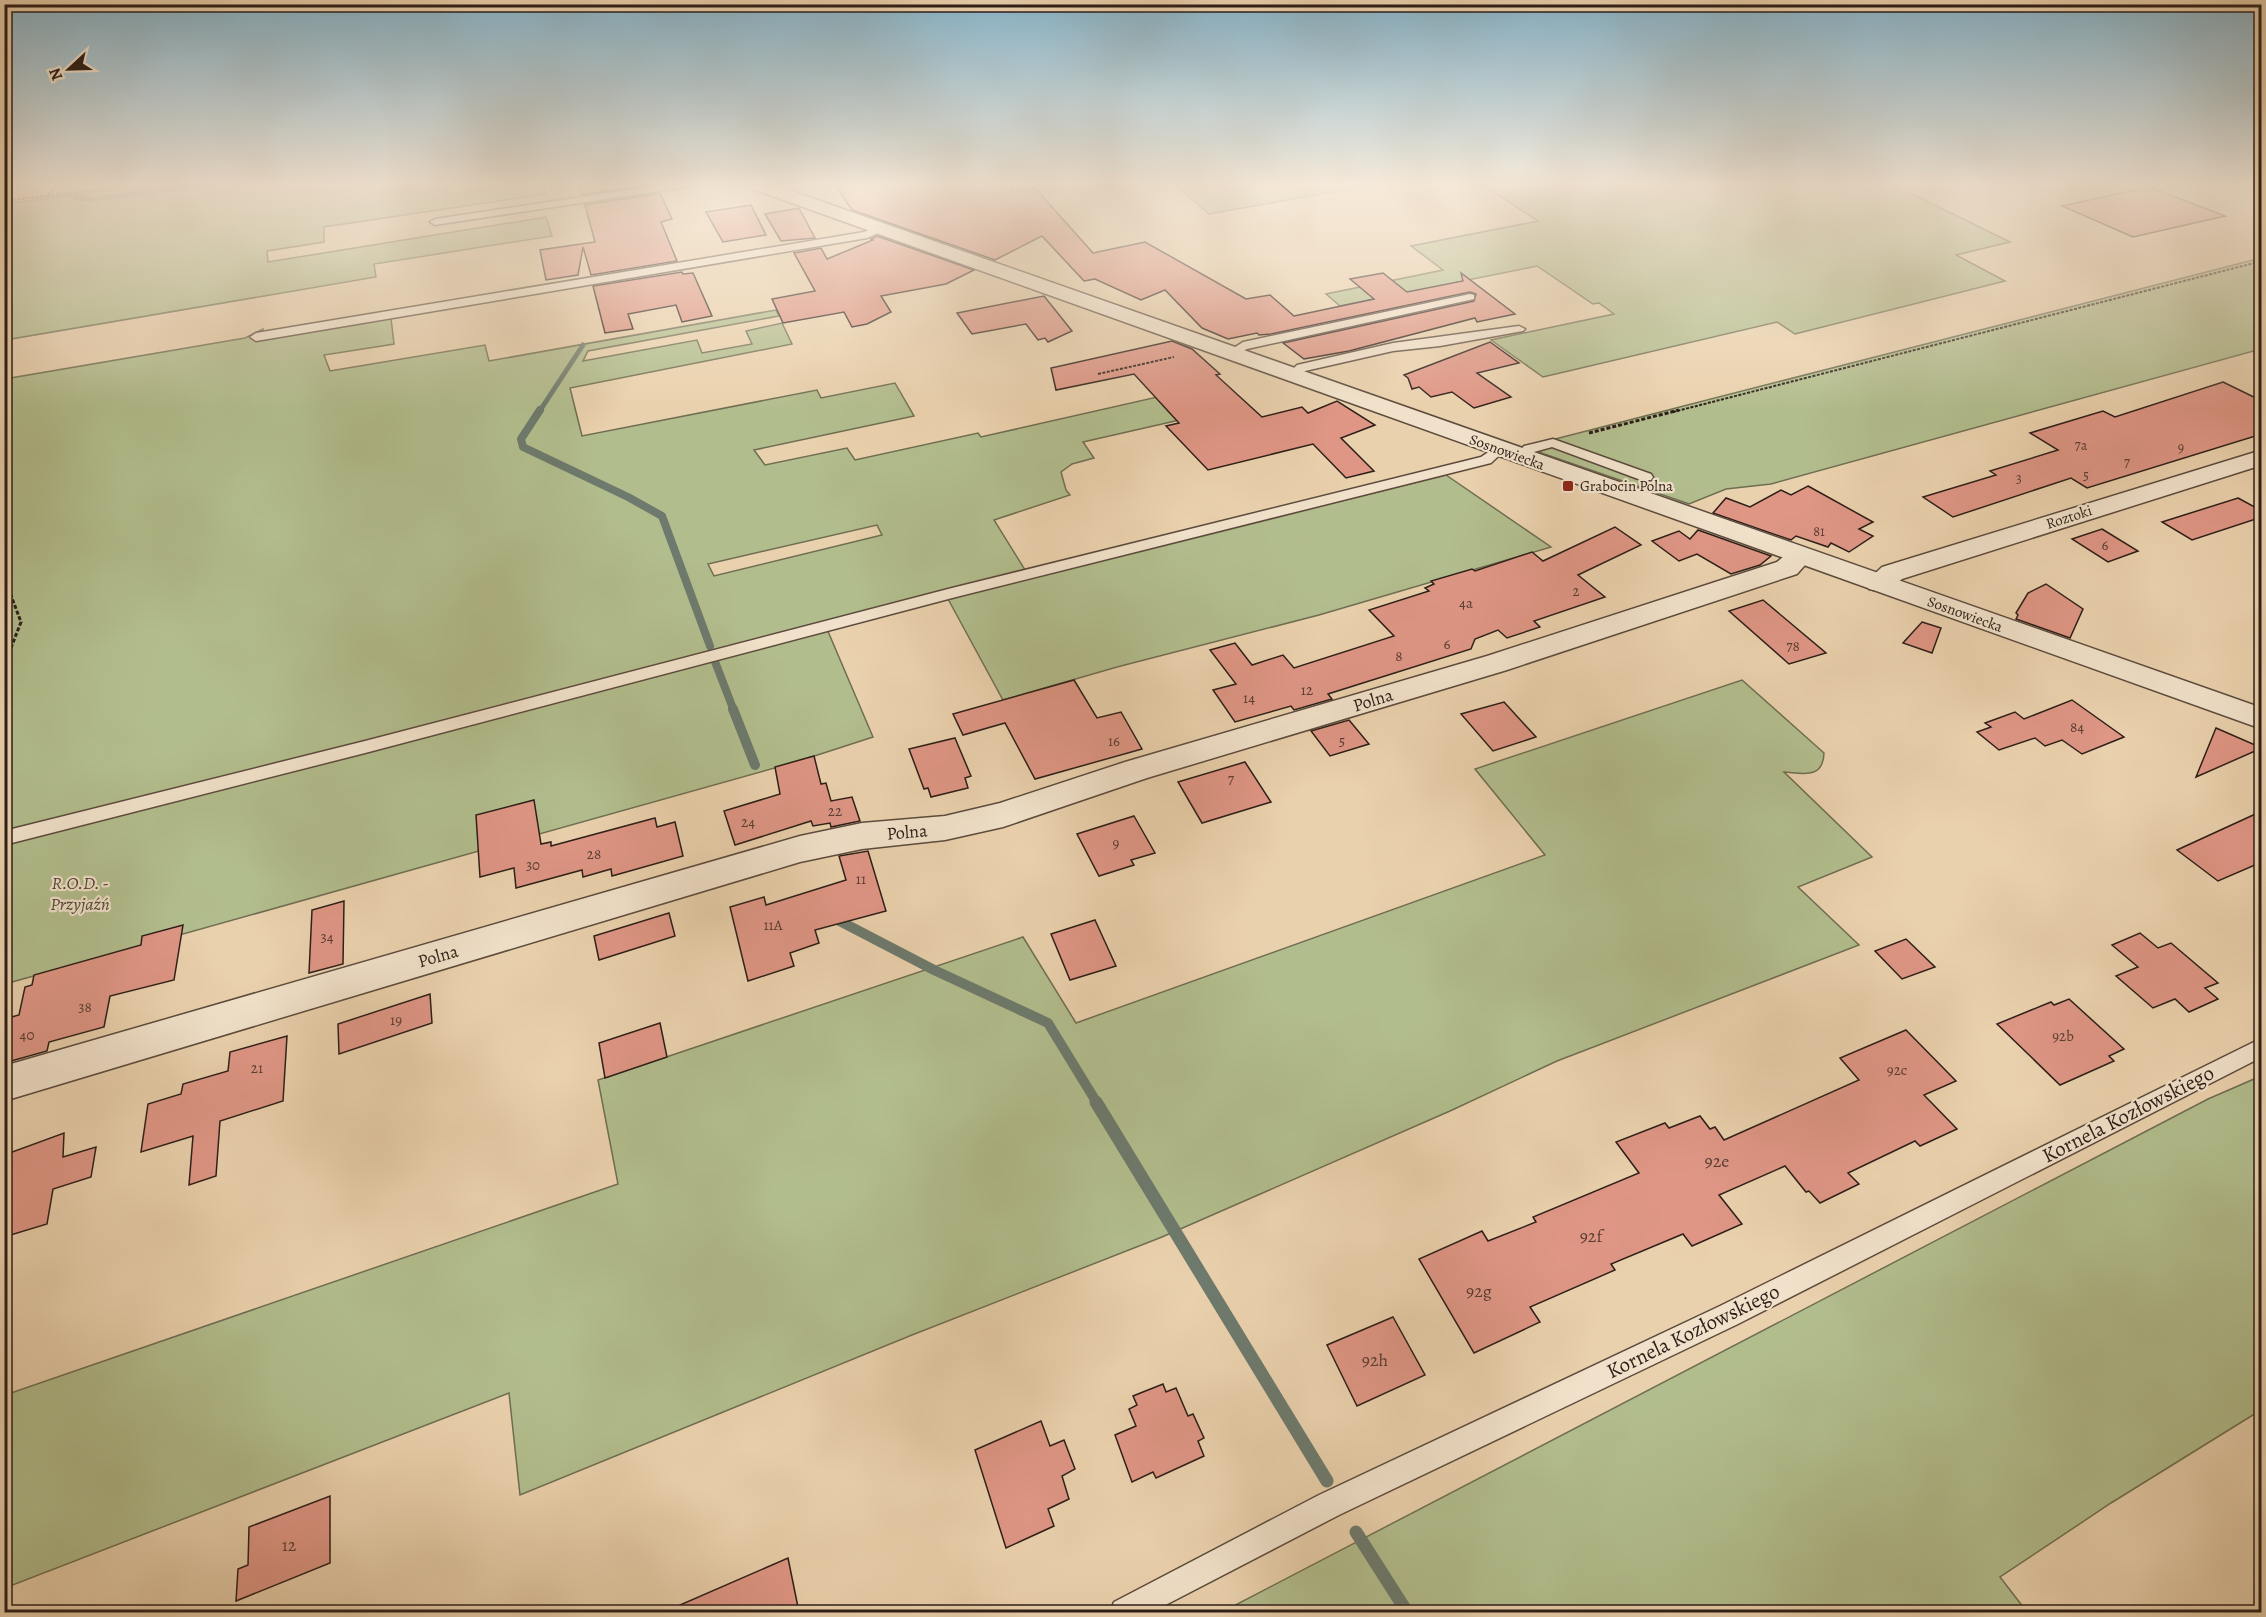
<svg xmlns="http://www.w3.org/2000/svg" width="2266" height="1617" font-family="Alegreya,serif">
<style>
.green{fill:#b2bd8d;stroke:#6f6e52;stroke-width:1.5;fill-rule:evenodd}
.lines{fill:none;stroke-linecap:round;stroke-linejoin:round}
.stream-far3{stroke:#6d7a6d;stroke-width:5}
.stream-far2{stroke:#6d7a6d;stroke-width:8}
.stream-far1{stroke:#6d7a6d;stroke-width:10}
.stream{stroke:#6d7a6d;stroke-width:13}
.building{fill:#df9685;stroke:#2c1e18;stroke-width:1.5}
.service-casing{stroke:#5c4b3d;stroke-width:3}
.minor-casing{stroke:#5c4b3d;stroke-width:3}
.tertiary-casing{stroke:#5c4b3d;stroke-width:3}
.path-far1{stroke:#2c1e18;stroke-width:2;stroke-dasharray:3 1.5;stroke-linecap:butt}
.path{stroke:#2c1e18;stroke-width:3;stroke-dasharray:4 2;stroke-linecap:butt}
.service{fill:#f1e1ca;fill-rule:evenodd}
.minor{fill:#f1e1ca;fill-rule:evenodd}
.tertiary{fill:#f1e1ca;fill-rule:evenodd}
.poi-dot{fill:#8f2418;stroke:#f1e1ca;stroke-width:2}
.labels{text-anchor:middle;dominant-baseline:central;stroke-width:4.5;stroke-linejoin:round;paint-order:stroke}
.far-number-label{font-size:14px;fill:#593c33}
.far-street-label{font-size:15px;fill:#2c1e18;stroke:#f1e1ca}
.far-poi-label{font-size:15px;fill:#2c1e18;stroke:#f1e1ca;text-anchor:start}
.number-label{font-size:15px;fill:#593c33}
.street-label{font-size:18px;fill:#2c1e18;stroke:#f1e1ca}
.park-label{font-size:18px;font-style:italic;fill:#4e4635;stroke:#f1e1ca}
.near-number-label{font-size:18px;fill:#593c33}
.near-street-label{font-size:21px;fill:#2c1e18;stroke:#f1e1ca}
</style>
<rect width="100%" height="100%" fill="#ead1ad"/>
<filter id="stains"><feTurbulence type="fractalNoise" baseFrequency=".00333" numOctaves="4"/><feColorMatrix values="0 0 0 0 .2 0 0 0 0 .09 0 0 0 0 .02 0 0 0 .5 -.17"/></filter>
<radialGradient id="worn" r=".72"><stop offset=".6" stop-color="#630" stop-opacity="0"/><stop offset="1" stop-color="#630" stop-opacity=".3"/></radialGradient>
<g class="green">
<polygon points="170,183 422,183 422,186 445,183 448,194 544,183 545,194 324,227 324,242 267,251 268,262 546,217 552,236 374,264 376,277 5,340 5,204"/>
<polygon points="1174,183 1383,183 1209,214"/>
<polygon points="1480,183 1890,183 2010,242 1956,255 2005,281 1795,334 1777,322 1543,377 1491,340 1614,314 1599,303 1593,304 1537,266 1340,306 1326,294 1443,270 1411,246 1538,221"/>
<polygon points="2261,258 2261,349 1771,484 1726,489 1689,504 1524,447"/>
<path d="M776 310 779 316 588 351 583 361 697 340 702 353 752 344 746 331 782 323 792 344 570 388 582 436 817 390 821 398 895 383 914 416 754 450 765 465 847 448 855 460 978 433 981 437 1197 388 1219 411 1083 442 1094 458 1072 464 1061 472 1066 490 1070 495 994 520 1030 578 1446 475 1551 547 1319 615 1117 667 1003 700 948 599 827 629 873 737 796 762 5 984V379L245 338 263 329V339L391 318 394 344 324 355 330 371 485 345 489 361ZM877 525 882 535 714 576 708 564Z"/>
<path d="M1742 680 1824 753C1823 780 1802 773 1784 772L1872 857 1798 887 1859 945 1557 1061 1450 1111 1162 1237 912 1335 520 1495 509 1393 5 1588V1395L618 1184 598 1080 1023 937 1076 1023 1545 855 1475 769Z"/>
<polygon points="2261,1076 2261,1410 2111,1503 2000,1577 2027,1612 1222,1612 2208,1099"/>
</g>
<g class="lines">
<g class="stream-far3">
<polyline points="76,198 93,199 214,183"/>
<polyline points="539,412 583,345"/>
</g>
<g class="stream-far2">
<polyline points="540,410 521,439 523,447 628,497 662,516 710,646"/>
<polyline points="714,659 734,711"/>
</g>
<g class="stream-far1">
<polyline points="733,709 755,765"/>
<polyline points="832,917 934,970 1048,1023 1097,1103"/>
</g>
<g class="stream">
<polyline points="1096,1102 1327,1481"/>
<polyline points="1356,1532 1407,1612"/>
</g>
</g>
<g class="building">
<polygon points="579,183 655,183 656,184 582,195"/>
<polygon points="834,183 1012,183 1013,191 1035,188 1093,253 1145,242 1246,299 1270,295 1294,316 1374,299 1350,279 1383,273 1407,292 1463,281 1461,273 1515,314 1477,322 1475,318 1349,351 1304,359 1283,343 1474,301 1476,294 1470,292 1271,334 1259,335 1257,333 1228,339 1202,328 1165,290 1141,300 1095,279 1084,281 1042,236 995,260 852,210"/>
<polygon points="2149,187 2225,216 2133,237 2062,206"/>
<polygon points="660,193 672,219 661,222 677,261 591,275 583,247 578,275 546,280 540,250 595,242 585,205"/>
<polygon points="751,205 766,235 723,242 706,212"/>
<polygon points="799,208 815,238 781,241 765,214"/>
<polygon points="877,236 974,270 946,284 881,296 891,312 867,324 852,327 844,312 783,323 772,299 815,291 794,253 821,248 827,259 873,240 871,239"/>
<polygon points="682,272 683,274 693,273 712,316 682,322 676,305 628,314 633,329 605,333 593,286"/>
<polygon points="1044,296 1072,331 1048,342 1045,338 1038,340 1026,324 972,334 957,313"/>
<polygon points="1172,341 1192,349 1220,374 1216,375 1262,417 1302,407 1308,413 1337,401 1375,425 1341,438 1374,471 1346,478 1313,444 1208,470 1166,426 1179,423 1134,374 1056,390 1051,368"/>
<polygon points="1490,342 1519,363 1477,373 1511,397 1474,408 1452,392 1431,397 1419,387 1412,389 1408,378 1404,375"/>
<polygon points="2223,382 2262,401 2262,434 2087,488 2071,478 1953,517 1923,497 1996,475 1990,471 2058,450 2030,433 2103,411 2115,417"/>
<polygon points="1808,486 1873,522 1859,529 1873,536 1849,552 1831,543 1828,547 1796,536 1791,540 1713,513 1726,498 1750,507 1781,490 1791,495"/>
<polygon points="2238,498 2262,511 2262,517 2192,540 2162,522"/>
<polygon points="1615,527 1641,545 1578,575 1605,597 1534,621 1540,627 1507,638 1498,630 1475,639 1471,649 1328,694 1332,699 1294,710 1291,706 1235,722 1213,690 1236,684 1210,650 1235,643 1252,665 1283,655 1294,668 1394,636 1369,610 1429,591 1425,588 1434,584 1431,581 1472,569 1475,571 1532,552 1543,561"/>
<polygon points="2102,529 2138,551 2108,562 2072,539"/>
<polygon points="1698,530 1771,556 1760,565 1731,574 1697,554 1679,561 1652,541 1679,531 1690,539"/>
<polygon points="2046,584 2083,609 2070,638 2016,619 2018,615 2016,613 2028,593"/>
<polygon points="1763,600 1826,653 1789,664 1729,611"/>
<polygon points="1922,622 1941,628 1932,653 1903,643"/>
<polygon points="1074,680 1097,718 1121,712 1142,749 1035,779 1005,723 963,735 953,714"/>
<polygon points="2072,700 2124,737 2082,754 2062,740 2045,746 2035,738 1999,750 1977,732 1991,727 1985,723 2015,712 2024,719"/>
<polygon points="1504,702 1536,737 1493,751 1461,714"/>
<polygon points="1349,720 1369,744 1330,756 1311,731"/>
<polygon points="2216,728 2262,748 2196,777"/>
<polygon points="955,738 971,776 965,778 968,788 931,797 928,788 924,789 909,749"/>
<polygon points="814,756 821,784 826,783 831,801 852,797 860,821 831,827 830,823 813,826 811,821 735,845 724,811 780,794 775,767"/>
<polygon points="1245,762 1271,802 1202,823 1178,782"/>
<polygon points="534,800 541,844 551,842 551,846 655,818 657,827 675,822 683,856 612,876 611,869 583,877 582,870 516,888 514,868 480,877 476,815"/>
<polygon points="2262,811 2262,862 2218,881 2177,850"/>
<polygon points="1134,816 1155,853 1131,860 1134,865 1099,876 1077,834"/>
<polygon points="868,851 886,911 815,930 819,943 790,953 794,966 748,981 730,907 764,897 766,905 846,880 839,856"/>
<polygon points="344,901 343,964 309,973 312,910"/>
<polygon points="669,913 675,936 599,960 594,936"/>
<polygon points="1095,920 1116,966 1070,980 1051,934"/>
<polygon points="183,925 174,980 110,996 104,1027 49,1042 47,1051 4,1063 4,1019 19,1015 25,987 32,985 34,975 141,945 142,936"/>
<polygon points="2140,933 2158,948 2171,943 2218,983 2205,988 2218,999 2189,1012 2175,999 2153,1008 2116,976 2138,967 2112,945"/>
<polygon points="1906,939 1935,967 1902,979 1875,951"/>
<polygon points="430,994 432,1023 339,1054 338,1024"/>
<polygon points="2069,999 2124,1049 2109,1056 2114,1061 2060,1085 1997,1024 2051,1002 2054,1005"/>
<polygon points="660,1023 667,1057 605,1078 599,1043"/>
<polygon points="1906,1030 1956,1081 1924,1095 1957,1129 1920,1146 1915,1141 1848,1173 1859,1184 1820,1203 1809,1191 1806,1192 1785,1166 1719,1195 1742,1224 1692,1246 1683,1234 1611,1264 1615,1270 1530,1307 1540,1322 1474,1353 1419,1259 1482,1231 1488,1241 1536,1222 1533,1217 1639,1173 1616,1142 1665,1123 1669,1128 1700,1116 1710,1129 1715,1127 1724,1140 1859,1080 1840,1058"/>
<polygon points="287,1036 283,1101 220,1121 216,1176 189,1185 193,1136 141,1152 148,1104 181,1094 183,1084 228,1071 230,1052"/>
<polygon points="64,1133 63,1157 96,1147 91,1177 53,1189 47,1224 4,1237 4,1155"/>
<polygon points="1393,1317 1425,1375 1357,1406 1327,1345"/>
<polygon points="1163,1384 1166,1392 1176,1388 1188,1416 1193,1414 1204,1438 1198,1441 1204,1456 1156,1478 1153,1472 1132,1482 1115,1435 1136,1426 1129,1409 1137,1405 1133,1396"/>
<polygon points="1041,1421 1050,1446 1064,1440 1075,1469 1062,1476 1069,1499 1048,1509 1054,1526 1006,1548 975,1450"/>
<polygon points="330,1496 330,1563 236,1601 238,1569 248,1565 249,1527"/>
<polygon points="788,1558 799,1612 664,1612"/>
</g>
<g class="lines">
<defs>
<g id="service">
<polygon points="675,183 697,183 692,186 435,225 430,222 435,219"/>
<polygon points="881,225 886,228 885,230 867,238 256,341 250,337 256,333 864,232"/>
<polygon points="1470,294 1474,295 1474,299 1247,349 1232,357 1226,353 1243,342"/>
<polygon points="1519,326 1525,329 1523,331 1440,346 1393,351 1305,371 1293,379 1287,375 1297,365 1393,343"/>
<polygon points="1553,439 1651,474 1653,477 1651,480 1641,480 1552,447 1534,452 1527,460 1522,461 1515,457 1524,446"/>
<polygon points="1499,445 1506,449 1491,463 956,597 365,753 4,845 4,831 365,741 952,588 1481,457"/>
<polygon points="2262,1038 2262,1057 1738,1324 1339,1515 1152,1612 1110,1612 1114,1602 1319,1495 1720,1306"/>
</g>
<g id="minor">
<path d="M2262 450V465L1902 579C1890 588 1884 593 1869 589L1865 583 1882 567Z"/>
<polygon points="1800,548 1809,550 1813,556 1797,574 1507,670 1147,778 1003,827 945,840 862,849 800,862 4,1101 4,1066 800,836 862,823 945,816 1000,803 1125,762 1487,656 1777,562 1791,550"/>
</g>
<polygon id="tertiary" points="744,183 769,183 2262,708 2262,729 747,187"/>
</defs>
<use href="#service" class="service-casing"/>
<use href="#minor" class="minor-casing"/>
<use href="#tertiary" class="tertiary-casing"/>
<g class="path-far1">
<polyline points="47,196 160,183"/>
<polyline points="4,201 47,196 59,183"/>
<polyline points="1098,374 1174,357"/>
<polyline points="1673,412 2262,261"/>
</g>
<g class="path">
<polyline points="1589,433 1679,410"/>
<polyline points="4,577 21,622 4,666"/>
</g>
<use href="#service" class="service"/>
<use href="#minor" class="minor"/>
<use href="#tertiary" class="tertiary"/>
</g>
<linearGradient id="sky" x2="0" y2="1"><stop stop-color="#88b6cd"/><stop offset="0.45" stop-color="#f6eada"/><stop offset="1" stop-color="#f6eada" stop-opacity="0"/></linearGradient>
<rect width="2266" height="409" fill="url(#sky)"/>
<rect class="poi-dot" x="1562" y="480" width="12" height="12" rx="3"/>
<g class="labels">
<g class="far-number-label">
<text x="2081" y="445">7a</text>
<text x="2181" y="447">9</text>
<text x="2127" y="462">7</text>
<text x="2086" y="475">5</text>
<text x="2019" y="478">3</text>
<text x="1819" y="531">81</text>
</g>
<g class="far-street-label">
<text transform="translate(1507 452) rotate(20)">Sosnowiecka</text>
<text transform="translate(2069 517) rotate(-18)">Roztoki</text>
<text transform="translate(1965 614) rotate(20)">Sosnowiecka</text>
</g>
<g class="far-poi-label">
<text x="1580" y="486">Grabocin Polna</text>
</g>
<g class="number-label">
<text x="2105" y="545">6</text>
<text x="1576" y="591">2</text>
<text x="1466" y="603">4a</text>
<text x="1447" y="644">6</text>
<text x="1793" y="646">78</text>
<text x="1399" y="656">8</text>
<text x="1307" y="690">12</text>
<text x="1249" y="698">14</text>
<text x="2077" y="727">84</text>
<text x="1114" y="741">16</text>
<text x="1342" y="741">5</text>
<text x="1231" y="779">7</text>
<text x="835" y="811">22</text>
<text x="748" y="822">24</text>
<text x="1116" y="843">9</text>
<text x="594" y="854">28</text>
<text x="533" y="865">30</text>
<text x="861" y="879">11</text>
<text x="773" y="925">11A</text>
<text x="327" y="937">34</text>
<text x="85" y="1007">38</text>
<text x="396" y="1020">19</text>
<text x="27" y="1035">40</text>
<text x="2063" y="1036">92b</text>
<text x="257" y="1068">21</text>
<text x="1897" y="1070">92c</text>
</g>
<g class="street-label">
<text transform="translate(1373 700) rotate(-17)">Polna</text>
<text transform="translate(907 832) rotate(-5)">Polna</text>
<text transform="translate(438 956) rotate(-16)">Polna</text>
</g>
<g class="park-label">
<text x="80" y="883">R.O.D. -<tspan x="80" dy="21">Przyjaźń</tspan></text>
</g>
<g class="near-number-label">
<text x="1717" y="1161">92e</text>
<text x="1591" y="1236">92f</text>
<text x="1479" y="1291">92g</text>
<text x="1375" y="1360">92h</text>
<text x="289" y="1545">12</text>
</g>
<g class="near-street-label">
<text transform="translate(2128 1114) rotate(-27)">Kornela Kozłowskiego</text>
<text transform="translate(1693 1331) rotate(-26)">Kornela Kozłowskiego</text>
</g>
</g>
<rect width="2266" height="1617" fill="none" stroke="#ead1ad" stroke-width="24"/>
<rect x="6" y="6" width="2254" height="1605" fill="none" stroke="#2c1e18" stroke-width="3"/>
<rect x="12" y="12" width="2242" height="1593" fill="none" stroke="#2c1e18" stroke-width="1.5"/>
<g transform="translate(69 69) rotate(248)" stroke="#f1e1ca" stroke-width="4.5" paint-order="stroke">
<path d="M0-4.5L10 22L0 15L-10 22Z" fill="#2c1e18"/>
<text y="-9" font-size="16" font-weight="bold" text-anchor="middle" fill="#2c1e18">N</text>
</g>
<rect width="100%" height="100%" filter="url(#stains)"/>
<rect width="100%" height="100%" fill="url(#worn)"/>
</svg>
